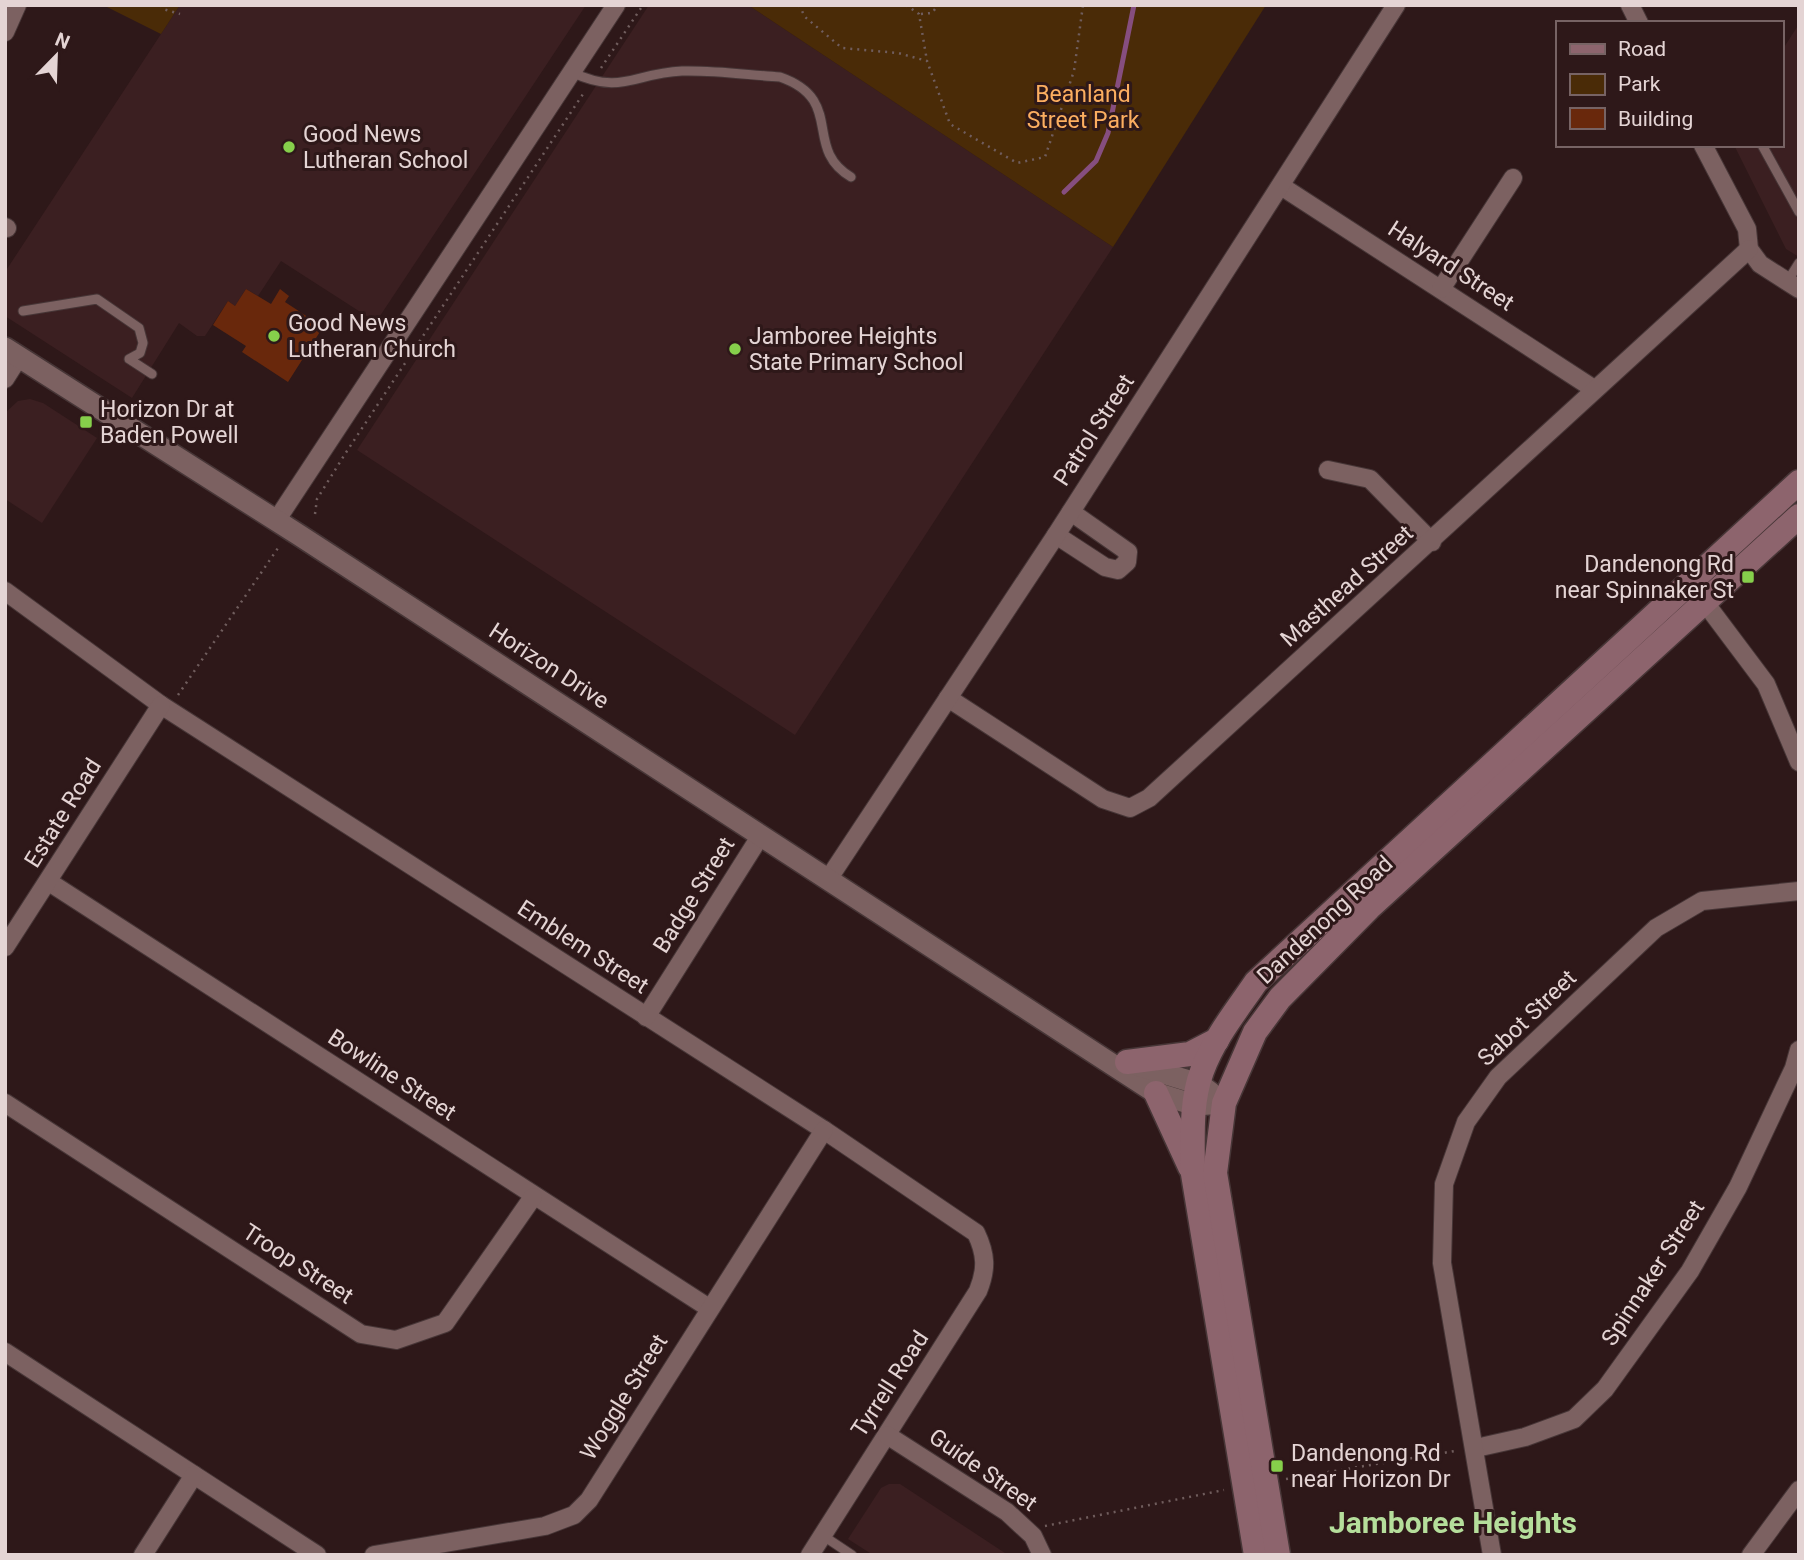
<svg xmlns="http://www.w3.org/2000/svg" width="1804" height="1560" font-family="Roboto,sans-serif">
<style>
.built{fill:#3b1f21}
.green{fill:#4a2b07}
.lines{fill:none;stroke-linecap:round;stroke-linejoin:round}
.stream{stroke:#864e7f;stroke-width:5}
.building{fill:#69280c}
.service-casing{stroke:#473637;stroke-width:11}
.minor-casing{stroke:#473637;stroke-width:20}
.tertiary-casing{stroke:#473637;stroke-width:24}
.secondary-casing{stroke:#473637;stroke-width:27}
.path{stroke:#705d5d;stroke-width:2.5;stroke-dasharray:2 5;stroke-linecap:butt}
.service{stroke:#7c6161;stroke-width:9}
.minor{stroke:#7c6161;stroke-width:18}
.tertiary{stroke:#7c6161;stroke-width:21}
.secondary{stroke:#8d646d;stroke-width:24}
.poi-dot{fill:#86cf4b;stroke:#2e1819;stroke-width:2.5}
.labels{text-anchor:middle;dominant-baseline:central;stroke-width:6;stroke-linejoin:round;paint-order:stroke}
.park-label{font-size:23px;fill:#fcae60;stroke:#2e1819}
.poi-label{font-size:23px;fill:#e4d4d4;stroke:#2e1819;text-anchor:start}
.street-label{font-size:23px;fill:#e4d4d4;stroke:#2e1819}
.district-label{font-size:30px;font-weight:bold;fill:#b5de9b;stroke:#2e1819}
</style>
<rect width="100%" height="100%" fill="#2e1819"/>
<g class="built">
<polygon points="180,5 586,5 376,322 281,261 258,296 246,289 235,306 228,301 205,336 197,336 179,323 132,398 5,316 5,272"/>
<polygon points="649,5 748,5 1113,247 795,735 357,450"/>
<polygon points="1799,24 1799,257 1786,249 1734,145 1781,145 1781,52"/>
<polygon points="30,399 43,403 97,438 42,523 5,499 5,413 18,401"/>
<polygon points="889,1484 900,1484 1008,1555 873,1555 848,1539 881,1488"/>
</g>
<g class="green">
<polygon points="103,5 180,5 161,34"/>
<polygon points="748,5 1266,5 1113,247"/>
</g>
<g class="lines">
<polyline class="stream" points="1064,192 1096,161 1108,133 1134,5"/>
</g>
<polygon class="building" points="246,289 271,304 280,289 289,296 285,302 323,327 288,382 242,352 246,346 213,325 228,301 235,306"/>
<g class="lines">
<defs>
<g id="service">
<path d="M571 72C623 96 633 73 682 71 715 70 748 75 780 77 846 100 802 148 851 177"/>
<polyline points="1762,145 1799,212"/>
<polyline points="1787,282 1799,263"/>
<polyline points="23,311 97,299 139,328 143,343 140,353 129,359 152,374"/>
<polyline points="822,1535 852,1555"/>
</g>
<g id="minor">
<polyline points="1630,5 1639,23"/>
<polyline points="5,32 17,5"/>
<polyline points="1703,145 1747,229 1749,249 1760,264 1799,289"/>
<polyline points="1281,186 1594,389"/>
<polyline points="5,227 7,228"/>
<polyline points="1441,289 1513,178"/>
<polyline points="5,379 19,357"/>
<polyline points="1328,470 1370,479 1432,542"/>
<polyline points="276,521 616,5"/>
<polyline points="1056,535 1105,567 1118,570 1127,562 1128,552 1071,512"/>
<path d="M5 591 161 705 824 1130 976 1233C986 1254 987 1269 978 1291L810 1555"/>
<polyline points="1697,592 1766,684 1799,762"/>
<polyline points="948,698 1103,799 1130,808 1149,798 1749,249"/>
<polyline points="829,878 1056,535 1396,5"/>
<polyline points="49,882 709,1308"/>
<polyline points="5,947 161,705"/>
<polyline points="646,1017 761,835"/>
<polyline points="5,1103 361,1334 396,1340 445,1323 533,1197"/>
<polyline points="5,1352 317,1555"/>
<polyline points="887,1435 1007,1512 1033,1536 1042,1555"/>
<polyline points="1476,1448 1525,1437 1574,1419 1605,1389 1690,1271 1738,1187 1794,1068 1799,1050"/>
<polyline points="143,1555 194,1475"/>
<polyline points="374,1555 545,1526 574,1515 589,1500 824,1130"/>
<polyline points="1492,1555 1442,1263 1444,1184 1466,1122 1498,1077 1656,928 1702,901 1799,891"/>
<polyline points="1751,1555 1799,1490"/>
</g>
<g id="tertiary">
<polyline points="5,348 299,535 1156,1093 1195,1105 1224,1103"/>
<polyline points="1130,1063 1199,1084 1211,1093"/>
</g>
<g id="secondary">
<polyline points="1127,1062 1190,1054 1217,1040"/>
<polyline points="1156,1093 1190,1167"/>
<path d="M1256 1555 1193 1174C1193 1140 1190 1103 1202 1071 1214 1038 1237 1010 1256 982L1799 482"/>
<polyline points="1278,1555 1215,1173 1224,1103 1255,1032 1280,998 1369,908 1799,516"/>
</g>
</defs>
<use href="#service" class="service-casing"/>
<use href="#minor" class="minor-casing"/>
<use href="#tertiary" class="tertiary-casing"/>
<use href="#secondary" class="secondary-casing"/>
<g class="path">
<polyline points="161,5 163,9 180,14"/>
<polyline points="799,5 805,17 842,48 898,53 927,61 950,124 1017,163 1045,157 1074,71 1083,5"/>
<polyline points="906,5 919,14 927,61"/>
<polyline points="921,14 932,13 938,5"/>
<polyline points="601,68 643,5"/>
<polyline points="315,514 317,499 345,454 585,91"/>
<polyline points="178,695 278,548"/>
<polyline points="1286,1479 1455,1451"/>
<polyline points="1045,1526 1224,1490"/>
</g>
<use href="#service" class="service"/>
<use href="#minor" class="minor"/>
<use href="#tertiary" class="tertiary"/>
<use href="#secondary" class="secondary"/>
</g>
<g class="poi-dot">
<circle cx="289" cy="147" r="7"/>
<circle cx="274" cy="336" r="7"/>
<circle cx="735" cy="349" r="7"/>
<rect x="79" y="415" width="14" height="14" rx="3.5"/>
<rect x="1741" y="570" width="14" height="14" rx="3.5"/>
<rect x="1270" y="1459" width="14" height="14" rx="3.5"/>
</g>
<g class="labels">
<g class="park-label">
<text x="1083" y="94">Beanland<tspan x="1083" dy="26">Street Park</tspan></text>
</g>
<g class="poi-label">
<text x="303" y="134">Good News<tspan x="303" dy="26">Lutheran School</tspan></text>
<text x="288" y="323">Good News<tspan x="288" dy="26">Lutheran Church</tspan></text>
<text x="749" y="336">Jamboree Heights<tspan x="749" dy="26">State Primary School</tspan></text>
<text x="100" y="409">Horizon Dr at<tspan x="100" dy="26">Baden Powell</tspan></text>
<text x="1734" y="564" text-anchor="end">Dandenong Rd<tspan x="1734" dy="26">near Spinnaker St</tspan></text>
<text x="1291" y="1453">Dandenong Rd<tspan x="1291" dy="26">near Horizon Dr</tspan></text>
</g>
<g class="street-label">
<text transform="translate(1451 266) rotate(33)">Halyard Street</text>
<text transform="translate(1094 430) rotate(-57)">Patrol Street</text>
<text transform="translate(1347 586) rotate(-42)">Masthead Street</text>
<text transform="translate(549 666) rotate(33)">Horizon Drive</text>
<text transform="translate(63 813) rotate(-58)">Estate Road</text>
<text transform="translate(694 895) rotate(-58)">Badge Street</text>
<text transform="translate(1325 920) rotate(-43)">Dandenong Road</text>
<text transform="translate(583 947) rotate(33)">Emblem Street</text>
<text transform="translate(1527 1018) rotate(-44)">Sabot Street</text>
<text transform="translate(392 1075) rotate(33)">Bowline Street</text>
<text transform="translate(298 1264) rotate(33)">Troop Street</text>
<text transform="translate(1653 1273) rotate(-57)">Spinnaker Street</text>
<text transform="translate(890 1384) rotate(-57)">Tyrrell Road</text>
<text transform="translate(624 1397) rotate(-58)">Woggle Street</text>
<text transform="translate(983 1470) rotate(35)">Guide Street</text>
</g>
<g class="district-label">
<text x="1453" y="1522">Jamboree Heights</text>
</g>
</g>
<rect width="1804" height="1560" fill="none" stroke="#e4d4d4" stroke-width="14"/>
<rect x="1556" y="21" width="228" height="126" fill="#2e1819" stroke="#776364" stroke-width="2"/>
<rect x="1570" y="44" width="35" height="10" fill="#8d646d" stroke="#776364" stroke-width="2"/>
<text x="1618" y="56" font-size="21" fill="#e4d4d4">Road</text>
<rect x="1570" y="74" width="35" height="21" fill="#4a2b07" stroke="#776364" stroke-width="2"/>
<text x="1618" y="91" font-size="21" fill="#e4d4d4">Park</text>
<rect x="1570" y="108" width="35" height="21" fill="#69280c" stroke="#776364" stroke-width="2"/>
<text x="1618" y="126" font-size="21" fill="#e4d4d4">Building</text>
<g transform="translate(56 56) rotate(23)" stroke="#2e1819" stroke-width="5" paint-order="stroke">
<path d="M0-5L12 26L0 18L-12 26Z" fill="#e4d4d4"/>
<text y="-10" font-size="19" font-weight="bold" text-anchor="middle" fill="#e4d4d4">N</text>
</g>
</svg>
